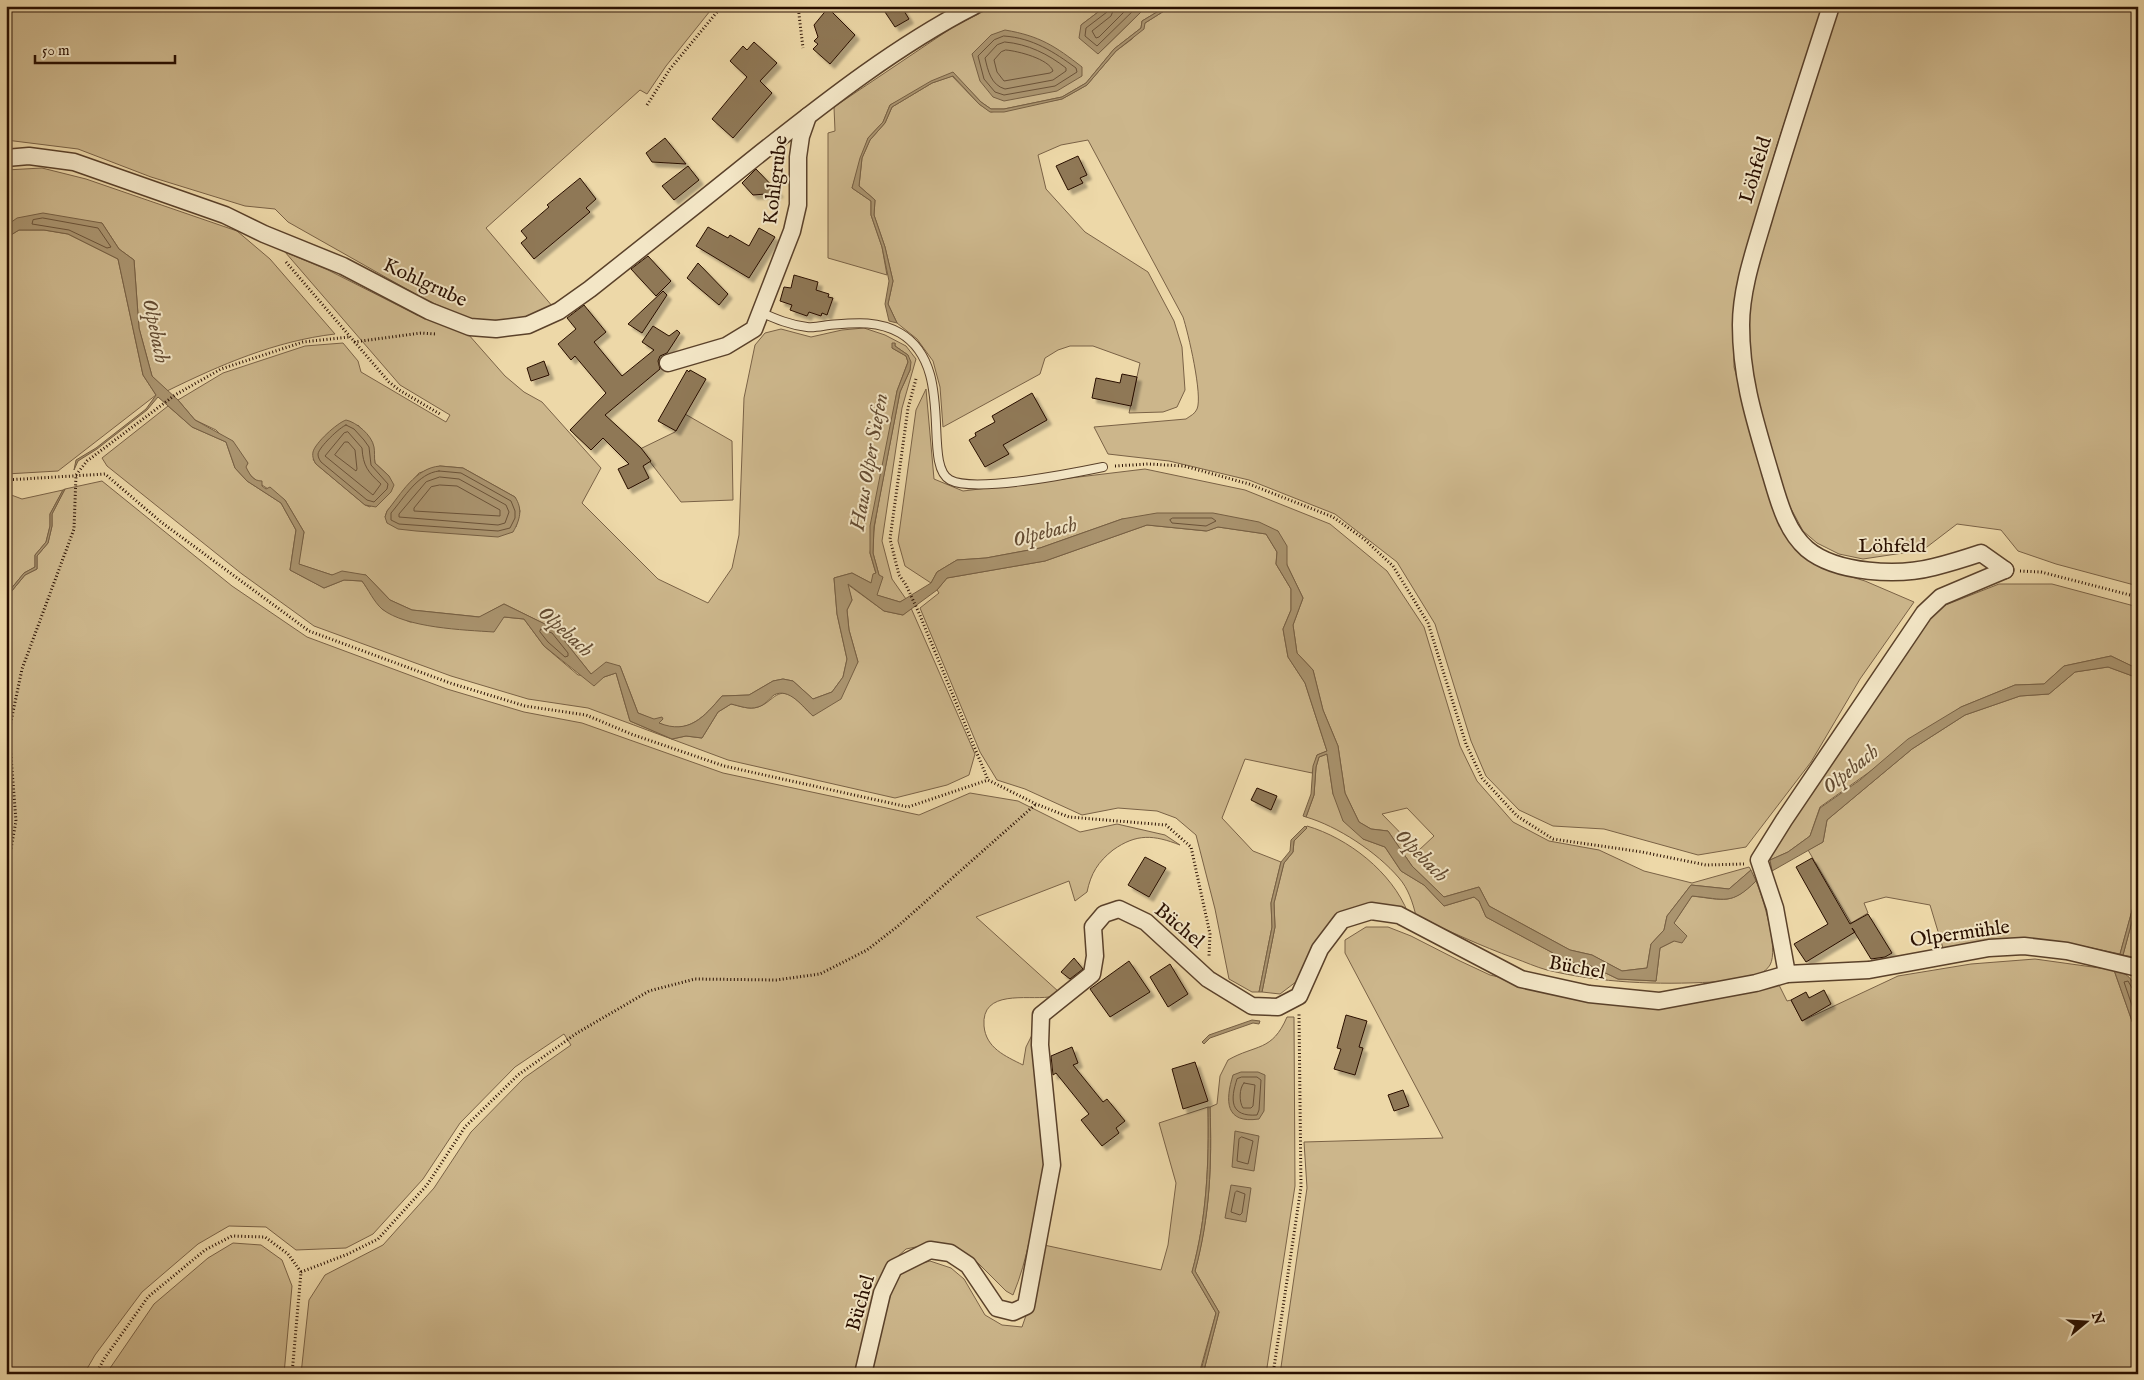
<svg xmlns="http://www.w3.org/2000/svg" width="2144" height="1380" font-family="'IM FELL English',serif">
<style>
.green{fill:#ccb68b;stroke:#7a6246;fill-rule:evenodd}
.water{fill:#aa946f;stroke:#765f43}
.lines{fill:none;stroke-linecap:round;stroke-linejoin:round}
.shore{stroke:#6a5238;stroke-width:1}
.building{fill:#8f7857;stroke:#290f00;filter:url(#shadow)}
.lane-casing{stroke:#5a412a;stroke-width:10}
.street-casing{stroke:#5a412a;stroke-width:19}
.path{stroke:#290f00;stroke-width:3;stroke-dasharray:1 2.5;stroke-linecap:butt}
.lane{stroke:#f3e6c6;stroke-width:8}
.street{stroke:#f3e6c6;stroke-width:16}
.labels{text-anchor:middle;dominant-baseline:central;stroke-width:4;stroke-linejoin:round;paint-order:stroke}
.street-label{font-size:20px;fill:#290f00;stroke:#f3e6c6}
.water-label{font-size:21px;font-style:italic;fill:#634b32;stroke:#f3e6c6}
</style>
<defs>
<filter id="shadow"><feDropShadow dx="4.5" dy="4.5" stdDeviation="1" flood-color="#0004"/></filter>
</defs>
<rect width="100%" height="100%" fill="#edd8a8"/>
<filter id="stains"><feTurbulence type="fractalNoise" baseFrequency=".004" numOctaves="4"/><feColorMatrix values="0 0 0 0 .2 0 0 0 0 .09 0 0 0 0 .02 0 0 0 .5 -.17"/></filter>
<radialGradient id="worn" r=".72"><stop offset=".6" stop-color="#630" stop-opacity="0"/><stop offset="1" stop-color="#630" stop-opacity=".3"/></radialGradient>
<g class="green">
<polygon points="6,6 714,6 666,66 647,94 640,90 486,228 553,307 532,317 495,321 468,318 426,300 288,222 275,209 245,206 151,177 78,149 6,140"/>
<polygon points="994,6 1106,6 1081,25 1098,54 1142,11 1144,6 1167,6 1142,21 1141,28 1114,49 1086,83 1062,97 1004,109 991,109 981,102 953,73 890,105 883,122 868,138 852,188 871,201 871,215 882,247 887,275 828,258 828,133 835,131 834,107 953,27"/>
<path d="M1172 6H1823L1777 145 1740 275 1734 322V367L1773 505 1832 571 1865 581 1914 602 1860 679 1811 762 1746 847 1698 855 1604 829 1553 826 1519 810 1486 776 1471 741 1435 624 1397 562 1335 514 1249 480 1169 461 1108 454 1094 427 1186 419C1190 416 1195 414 1197 409 1203 396 1188 332 1183 317L1088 140 1061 145 1038 155 1046 189 1085 232 1148 272 1174 321 1182 347 1185 390 1177 407 1163 412 1129 413 1140 363 1093 346H1070L1058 350 1045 358 1040 374 943 427 940 387 933 361 917 339 897 323 888 304 893 281 885 247 874 215 875 200 859 186 862 158 870 140 885 123 892 107 932 83 952 76 979 104 991 112 1062 99 1087 85 1116 51 1132 39 1145 23Z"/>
<polygon points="1838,6 2138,6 2138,586 2056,564 2018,551 2001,530 1957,524 1923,550 1863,559 1839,554 1817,543 1803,531 1788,503 1772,457 1749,365 1748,323 1754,278 1791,152"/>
<path d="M42 168 86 179 237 231 270 259 335 334C275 341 220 365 167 391L152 376 139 328 134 260 119 249 102 223 6 226V170Z"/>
<polygon points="19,230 44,230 68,234 118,259 143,375 156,395 58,471 6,474 6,238"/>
<path d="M285 252 328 270 417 315 468 334 505 376 524 392 542 402 601 468 582 503 658 579 708 603 732 568 739 535 744 398 755 345 765 333 781 329 811 337 842 330 864 328 885 335 906 346 916 359 902 408 882 541 892 579 906 599 900 602 876 595 879 575 873 553 874 526 900 392 910 370 908 355 895 346V343L892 348 906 356 908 362 897 391 870 553 876 574 871 583 852 573 834 578 837 614 847 659 843 677 832 692 813 699 793 681 783 679 773 681 749 695 722 696C708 712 694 730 670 727 663 726 647 716 638 713L620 666 591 674 555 629 504 604 480 617 412 610 390 600 366 575H332L298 564 304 532 285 500 262 485 251 476 245 467 248 463 216 430 195 420 178 400 223 373 305 346 343 343 358 361 361 372 446 422 450 415 400 385ZM358 425 372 442 375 463 389 476 370 507 365 505 316 464 313 459ZM440 466 463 468 515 497 520 511 516 527 385 517 387 511 419 473Z"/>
<path d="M926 389 934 479 963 491 1145 469 1245 490 1330 524 1387 571 1424 627 1460 746 1477 781 1513 822 1549 841 1599 850 1644 871 1692 883 1749 867 1751 870 1729 889 1691 885 1667 916 1664 930 1651 944 1647 968 1622 971 1592 955 1570 950 1489 906 1479 887 1444 897 1412 866 1388 831 1371 829 1359 822 1345 793 1338 746 1323 710 1313 670 1297 653 1293 625 1303 598 1287 565 1278 531 1122 519 1040 548 986 558 957 560 937 572 931 583 905 566 898 541 916 410ZM1407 808 1434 836 1418 851 1382 814Z"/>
<path d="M168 406 192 427 226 442 235 468 247 481 281 503 296 530 290 570 324 588 344 580 362 581 382 609 410 622 504 617 524 619 544 646 578 675 604 677 616 673 630 721 672 739 686 736 702 738 718 712 731 704C740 706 749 710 758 707 772 703 777 686 793 697 800 702 806 710 813 716L858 662 849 630 847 610 852 600 847 584 884 611 903 615 911 608 975 754 969 775 947 785 895 798 728 760 588 708 528 699 451 676 314 626 242 574 107 466 102 458Z"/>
<polygon points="685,414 732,441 733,500 681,502 640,449 675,432"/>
<path d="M102 481 232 586 307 637 447 689 524 712 582 723 723 773 919 815 970 793 1018 801 1080 832 1117 824 1165 835 1180 845C1154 835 1137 833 1113 850 1098 862 1091 873 1087 892L1075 901 1069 881 976 917 1059 992C1056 993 1052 996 1049 997 1027 1000 981 989 984 1026 986 1048 1005 1056 1023 1065L1026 1047 1033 1033C1033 1072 1044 1108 1046 1146 1046 1157 1043 1169 1041 1180 1034 1218 1028 1259 1013 1295L1006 1291 978 1263 959 1249 930 1244 906 1249 884 1269 856 1374H301L309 1300 325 1275 383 1245 434 1188 471 1132 524 1078 571 1045 564 1034 515 1067 460 1123 423 1179 373 1234 346 1248 296 1250 266 1227 229 1226 198 1244 142 1292 95 1355 84 1374H6V598L25 575 37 569V556L48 543 52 526V514L65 489Z"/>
<polygon points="63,490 50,514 50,526 46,542 35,555 35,567 24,573 6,595 6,493 22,499"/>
<polygon points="1147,525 1206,531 1218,527 1266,534 1277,552 1276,564 1291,589 1291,610 1283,629 1288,657 1305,683 1327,751 1317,755 1312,773 1245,759 1222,818 1253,851 1281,862 1271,903 1272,927 1259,992 1252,992 1229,979 1215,909 1196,835 1176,818 1157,811 1118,808 1082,815 1025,789 997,780 980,752 920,608 939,593 937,590 947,578 1045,561"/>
<polygon points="1999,584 2052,584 2138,607 2138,669 2111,656 2064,666 2044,684 2015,685 1961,707 1820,807 1810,836 1788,852 1770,860 1770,857 1779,841 1920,628 1938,608"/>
<polygon points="2108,667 2138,678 2138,889 2120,954 2068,943 1989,941 1943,948 1930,905 1886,897 1864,903 1868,913 1851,923 1808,850 1823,842 1827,820 1912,749 1965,715 2020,696 2049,694 2075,672"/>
<path d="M1327 754 1333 794 1363 839 1385 847 1401 871 1424 885 1444 906 1474 897 1479 901 1486 917 1553 953 1563 962 1587 964 1618 979 1656 981 1660 948 1674 941V923L1692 896C1725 900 1731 905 1756 881 1763 898 1779 949 1770 965 1760 981 1729 981 1713 982 1657 985 1601 983 1547 970 1536 967 1525 962 1514 958 1481 946 1449 931 1416 916 1413 903 1408 888 1399 878 1377 852 1337 826 1306 817L1314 795 1316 767 1319 757Z"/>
<path d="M1307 826C1348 838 1392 872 1408 913L1345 914 1301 978 1280 994 1262 992 1275 927 1274 903 1284 863 1293 852 1294 841Z"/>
<polygon points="2138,899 2138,958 2123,955"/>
<polygon points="1366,927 1388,927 1411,936 1460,961 1490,975 1555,990 1614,998 1756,991 1779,985 1787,1001 1791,1000 1802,1021 1898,976 1971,964 2035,959 2114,970 2138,1038 2138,1366 2135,1374 1280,1374 1307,1188 1304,1142 1443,1138 1345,953 1345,940"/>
<path d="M1287 1017H1294L1295 1186 1266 1374H1203L1219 1312 1195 1271C1210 1214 1212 1166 1210 1107L1217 1104 1220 1076 1228 1060C1256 1044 1272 1052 1287 1017Z"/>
<path d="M1208 1107C1209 1163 1207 1217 1192 1272L1216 1313 1199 1374H869L891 1293 899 1276 913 1266 930 1261 951 1268 964 1279 985 1315 1002 1325 1022 1327 1032 1298 1044 1245 1161 1270 1168 1245 1176 1183 1159 1123Z"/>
<polygon points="233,1243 261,1245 282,1260 292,1286 284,1374 106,1374 154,1304 208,1258"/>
</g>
<g class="water">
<polygon points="1106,6 1144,6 1142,11 1098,54 1079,38 1081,25"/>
<polygon points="1167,6 1172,6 1145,23 1144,29 1116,51 1087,85 1062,99 1004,112 990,112 979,104 953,76 932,83 892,107 885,123 870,140 862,158 859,186 875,200 874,215 885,247 893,281 888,304 897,323 889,321 885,304 889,281 882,247 871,215 871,201 852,188 860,158 868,138 883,122 890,105 931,81 953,72 981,102 991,109 1004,109 1062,97 1086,83 1114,49 1141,28 1142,21"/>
<path d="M1005 30C1040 36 1055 46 1082 67V76L1057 91 1004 101 993 97 980 81 972 54 991 35Z"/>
<path d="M43 213 102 223 119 249 134 260 139 328 152 376 178 400 195 420 233 441 248 463 246 467C250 475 253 481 262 481V486L266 489 270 487 285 500 304 532 299 564 332 575 342 571 366 575 390 600 412 610 479 617 504 604 555 629 591 674 606 662 620 666 638 713 654 719 662 717 663 719 659 723C689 735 704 717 722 696L749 695 773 681 783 679 793 681 813 699 832 692 843 677 847 659 837 614 834 578 852 573 871 583 873 574 876 573 870 553V526L897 391 908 362 906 356 892 348V343H895V346L908 355 911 362 910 370 900 392 874 527 873 553 879 575 883 577 877 595 900 602 931 583 937 572 957 560 986 558 1040 548 1122 519 1157 513H1213L1259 522 1278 531 1287 546V565L1303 598 1293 625 1297 653 1313 670 1323 710 1338 746 1345 793 1359 822 1371 829 1388 831 1412 866 1444 897 1479 887 1489 906 1570 950 1592 955 1622 971 1647 968 1651 944 1664 930 1667 916 1691 885 1729 889 1751 870 1756 881C1731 906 1725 899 1692 896L1674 923 1687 936 1682 943 1674 941 1660 948 1656 981 1618 979 1587 964 1563 962 1553 953 1486 917 1479 901 1474 897 1444 906 1424 885 1401 871 1385 847 1363 839 1343 821 1333 794 1327 754 1319 757 1316 767 1314 795 1306 817 1303 816 1311 794 1313 766 1317 755 1327 751 1305 683 1288 657 1283 629 1291 610V589L1276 564 1277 552 1266 534 1218 527 1207 531 1147 525 1045 561 947 578 937 590 903 615 884 611 848 584 852 600 847 610 849 630 858 662 841 699 813 716C803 707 789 687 774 695 769 699 765 705 758 707 749 710 740 706 731 704L718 712 702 738 686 736 672 739 630 721 616 673 604 677 594 686 544 646 524 619 504 617 494 632C464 630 406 628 382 609 374 602 368 589 362 581L344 580 324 588 290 570 296 530 281 503 247 481 235 468 226 442 192 427 158 397 147 410 97 449 78 461 74 470 76 460 96 448 146 409 156 395 143 375 118 259 68 234 44 230H19L6 238V226L17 218Z"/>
<path d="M346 420C356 422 372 435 374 447 375 452 374 457 375 463L389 476 394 485 391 492 376 507 365 505 316 464C314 461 312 457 313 452 315 443 337 423 346 420Z"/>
<path d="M440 466 463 468 515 497C523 509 520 520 513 532L498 537 416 531 398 529 387 523 385 517 387 511C401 494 415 468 440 466Z"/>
<polygon points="65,489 52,514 52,526 48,543 37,556 37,569 25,575 6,598 6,595 24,573 35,567 35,555 46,542 50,526 50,514 63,490"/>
<polygon points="2111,656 2138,669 2138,678 2108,667 2075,672 2049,694 2020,696 1965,715 1912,749 1827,820 1823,842 1772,871 1770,860 1788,852 1810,836 1820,808 1860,780 1908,739 1961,707 2015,685 2044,684 2064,666"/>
<polygon points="1305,826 1307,828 1294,841 1293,852 1284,863 1274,903 1275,927 1262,992 1259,992 1272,927 1271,903 1281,862 1290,851 1291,840"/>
<polygon points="2138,889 2138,899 2123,955 2120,954"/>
<path d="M2114 970C2144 974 2138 1013 2138 1038Z"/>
<polygon points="1252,1020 1260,1021 1259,1024 1253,1023 1210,1038 1204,1044 1202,1042 1209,1035"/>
<path d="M1241 1072H1258L1265 1075 1264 1111 1259 1119C1225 1124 1225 1101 1233 1075Z"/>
<path d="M1208 1107H1210C1212 1163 1210 1217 1195 1271L1219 1312 1203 1374H1200L1216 1313 1192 1272C1207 1217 1209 1163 1208 1107Z"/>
<polygon points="1235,1131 1259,1136 1254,1171 1232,1167"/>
<polygon points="1231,1185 1251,1188 1246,1222 1225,1218"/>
</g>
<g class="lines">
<g class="shore">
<polyline points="1109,6 1107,12 1086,28 1085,36 1097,46 1138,6"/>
<polyline points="1115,6 1111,16 1092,31 1096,38 1099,37 1130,6"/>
<path d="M1004 36C1033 38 1054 52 1076 68L1077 72 1055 86 1004 95 995 92 984 79 978 56 994 40Z"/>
<path d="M1005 42C1028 44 1048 54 1066 68V71L1053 80 1005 89C991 85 988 71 985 58L997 45Z"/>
<path d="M1006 50C1018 51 1049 59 1053 71L1050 73 1004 81 997 72 994 60 1001 52Z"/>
<polygon points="43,218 98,228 111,247 107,248 69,230 32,224 33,220"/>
<path d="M346 425 354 429 364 440 369 447 371 465 388 484 387 489 374 502 367 500 321 462C319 459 318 457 318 454 319 447 340 427 346 425Z"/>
<path d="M348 432 362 448C363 466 368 472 381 484L373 495 325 456 344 433Z"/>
<polygon points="345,442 348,442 355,450 357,469 356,471 335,455"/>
<path d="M439 471 461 473 511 501 515 511V518L510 528 498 531 399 524 391 520V513C404 498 418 473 439 471Z"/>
<polygon points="440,477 459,479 506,505 509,512 505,523 498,525 399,517 399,514 426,482"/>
<polygon points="440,485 457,486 500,510 500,516 414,511 414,508 431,487"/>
<polygon points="1173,518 1212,518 1216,521 1206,526 1172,523 1170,520"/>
<polygon points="541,629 552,633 568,653 568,656 565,657 548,642 540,632"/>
<polyline points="2138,990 2132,988 2128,981 2124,982 2138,1023"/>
<path d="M1242 1077H1257L1261 1080 1259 1110 1257 1115C1230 1117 1230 1100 1237 1079Z"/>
<path d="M1244 1083 1255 1085 1253 1106 1251 1108H1243C1239 1102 1239 1088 1244 1083Z"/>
<polygon points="1242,1137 1253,1141 1248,1164 1237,1161 1239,1139"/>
<polygon points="1237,1191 1245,1194 1242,1213 1240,1215 1231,1212 1235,1193"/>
</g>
</g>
<g class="building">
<polygon points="881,6 901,6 909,19 895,27"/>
<polygon points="828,8 855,35 830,64 813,49 818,44 814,41 818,37 814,25"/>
<polygon points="754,42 777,63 760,81 772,93 733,138 712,119 747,77 730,61 743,46 747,50"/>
<polygon points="665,138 686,164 652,162 646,153"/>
<polygon points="1078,156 1087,175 1080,178 1083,183 1068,190 1056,166"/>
<polygon points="688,166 699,180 674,200 662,186"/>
<polygon points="756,169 779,193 753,195 742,183"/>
<polygon points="580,178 596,199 586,208 590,212 534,259 521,243 527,238 521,231 549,207 547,205"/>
<polygon points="708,227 728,238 730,235 749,246 759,228 775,237 749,278 696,246"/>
<polygon points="648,256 671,281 656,296 631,269"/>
<polygon points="698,263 728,294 719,305 687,278"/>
<polygon points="794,275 818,282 816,290 829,294 828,297 833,298 827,315 822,313 821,316 809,312 807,316 790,310 792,305 780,301 784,287 791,288"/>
<polygon points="663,291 667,295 642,333 628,324"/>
<polygon points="584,305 606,332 594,342 622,376 654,350 642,342 653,326 669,336 677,330 680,333 667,353 660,356 658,361 660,369 605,415 641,448 651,461 643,466 649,478 628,489 618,469 629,464 603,438 591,450 570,430 606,393 575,356 571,360 558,344 576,329 567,318"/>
<polygon points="544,361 549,375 531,381 527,368"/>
<polygon points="687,370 689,372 690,370 706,379 676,431 658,421"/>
<polygon points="1122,374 1137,377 1131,406 1092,398 1096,378 1120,383"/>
<polygon points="1032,393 1047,420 1003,445 1009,454 985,467 969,440 976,436 975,433 995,422 992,416"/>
<polygon points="1257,788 1277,796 1271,810 1251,800"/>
<polygon points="1145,857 1166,868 1149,897 1128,885"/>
<polygon points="1812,858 1850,924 1868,914 1892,953 1885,957 1871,959 1852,928 1855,932 1806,962 1794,944 1828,924 1796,867"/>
<polygon points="1074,958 1083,969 1070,979 1061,972"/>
<polygon points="1129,961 1150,992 1110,1017 1090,989"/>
<polygon points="1170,964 1188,994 1168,1007 1150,977"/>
<polygon points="1824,990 1831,1004 1802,1021 1791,1000 1806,992 1809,998"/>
<polygon points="1346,1015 1367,1021 1359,1047 1363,1048 1355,1075 1334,1069 1341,1049 1337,1048"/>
<polygon points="1072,1047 1078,1063 1073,1065 1103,1102 1107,1099 1125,1121 1116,1128 1119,1133 1102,1146 1081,1120 1089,1114 1056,1073 1053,1075 1051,1056"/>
<polygon points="1195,1062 1208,1101 1183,1109 1172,1069"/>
<polygon points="1403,1090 1409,1106 1394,1111 1388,1095"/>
</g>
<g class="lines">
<defs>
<path id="lane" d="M760 312C776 319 790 325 807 327 814 328 822 326 829 325 854 323 877 320 900 333 957 366 921 464 950 480 974 493 1074 473 1103 467"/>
<g id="street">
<path d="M1831 6C1808 77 1785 147 1764 218 1754 252 1741 289 1741 325 1741 379 1755 421 1770 472 1778 498 1785 530 1807 549 1837 574 1899 576 1934 567 1950 563 1966 558 1981 553L2005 570"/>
<path d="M6 158 29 156 74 162 225 215 264 234 343 266 429 311 470 327 496 329 528 325 559 311 590 289C647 244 705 198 762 152 829 99 898 45 974 6"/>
<polyline points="668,363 726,346 754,329 792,231 798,205 798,157 801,136 808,116"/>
<polyline points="1787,974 1775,908 1759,860 1784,820 1924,613 1941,597 2005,570"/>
<polyline points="863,1374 882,1293 894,1268 930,1250 950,1253 968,1265 997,1308 1013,1312 1026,1306 1052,1165 1040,1045 1041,1015 1092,974 1095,956 1093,927 1104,914 1119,909 1146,922 1208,979 1252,1006 1278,1007 1299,996 1320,949 1342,920 1371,911 1399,915 1521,979 1589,994 1659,1001 1756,983 1787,974 1869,970 1989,948 2024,946 2067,951 2138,968"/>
</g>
</defs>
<use href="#lane" class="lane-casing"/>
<use href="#street" class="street-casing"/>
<g class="path">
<polyline points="798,6 803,48"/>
<polyline points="647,105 670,69 722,6"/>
<polyline points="286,262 389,382 399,390 440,414"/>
<polyline points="354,342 421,333 436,334"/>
<polyline points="916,379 908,408 890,539 899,575 906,585 919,613 988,780 1036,804 1069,817 1166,825 1191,847 1210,934 1209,956"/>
<polyline points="1115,466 1148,464 1184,466 1249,484 1333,517 1364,539 1393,566 1428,623 1466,744 1482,778 1517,816 1553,839 1642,852 1706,865 1744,864"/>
<polyline points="6,480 105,474 161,522 309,631 450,683 525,706 586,715 631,734 724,766 908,807 988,780"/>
<polyline points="2020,571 2041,572 2138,597"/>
<polyline points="6,876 16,821 9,731 22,669 74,529 76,475 87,461 175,395 221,369 303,342 349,337"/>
<polyline points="301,1272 348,1254 378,1239 427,1185 465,1127 518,1075 577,1033 649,991 695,979 776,980 820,974 867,950 898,926 1036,804"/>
<polyline points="96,1374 104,1359 148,1297 205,1250 232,1236 265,1237 288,1254 301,1272 292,1374"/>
<polyline points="1273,1374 1301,1187 1299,1014"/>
</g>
<use href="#lane" class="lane"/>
<use href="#street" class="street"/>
</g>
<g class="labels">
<g class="street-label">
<text transform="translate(1756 170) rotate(-73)">Löhfeld</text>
<text transform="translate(776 180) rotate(-83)">Kohlgrube</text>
<text transform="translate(425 283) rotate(25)">Kohlgrube</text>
<text x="1892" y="546">Löhfeld</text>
<text transform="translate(1179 926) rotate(40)">Büchel</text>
<text transform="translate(1960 934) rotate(-8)">Olpermühle</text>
<text transform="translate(1577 968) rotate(11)">Büchel</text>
<text transform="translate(861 1303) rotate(-74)">Büchel</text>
</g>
<g class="water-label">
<text transform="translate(155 331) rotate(78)">Olpebach</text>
<text transform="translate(870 462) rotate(-80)">Haus Olper Siefen</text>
<text transform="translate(1045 533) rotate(-15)">Olpebach</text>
<text transform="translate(565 632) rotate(42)">Olpebach</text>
<text transform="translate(1851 770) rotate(-39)">Olpebach</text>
<text transform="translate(1421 856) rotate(45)">Olpebach</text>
</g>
</g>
<rect width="2144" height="1380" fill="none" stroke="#edd8a8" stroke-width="25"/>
<rect x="8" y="8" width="2129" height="1365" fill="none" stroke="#290f00" stroke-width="2.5"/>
<rect x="12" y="12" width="2119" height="1355" fill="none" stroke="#290f00"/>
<g transform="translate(2086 1322) rotate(72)" stroke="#f3e6c6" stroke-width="4" paint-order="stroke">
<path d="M0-4L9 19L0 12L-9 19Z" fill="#290f00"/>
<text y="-8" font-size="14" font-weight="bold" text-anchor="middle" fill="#290f00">N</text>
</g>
<path d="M35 55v8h140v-8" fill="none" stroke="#290f00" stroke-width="2.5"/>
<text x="42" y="55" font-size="15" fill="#290f00" stroke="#f3e6c6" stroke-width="4" paint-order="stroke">50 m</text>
<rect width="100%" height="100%" filter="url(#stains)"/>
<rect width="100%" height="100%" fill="url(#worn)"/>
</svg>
